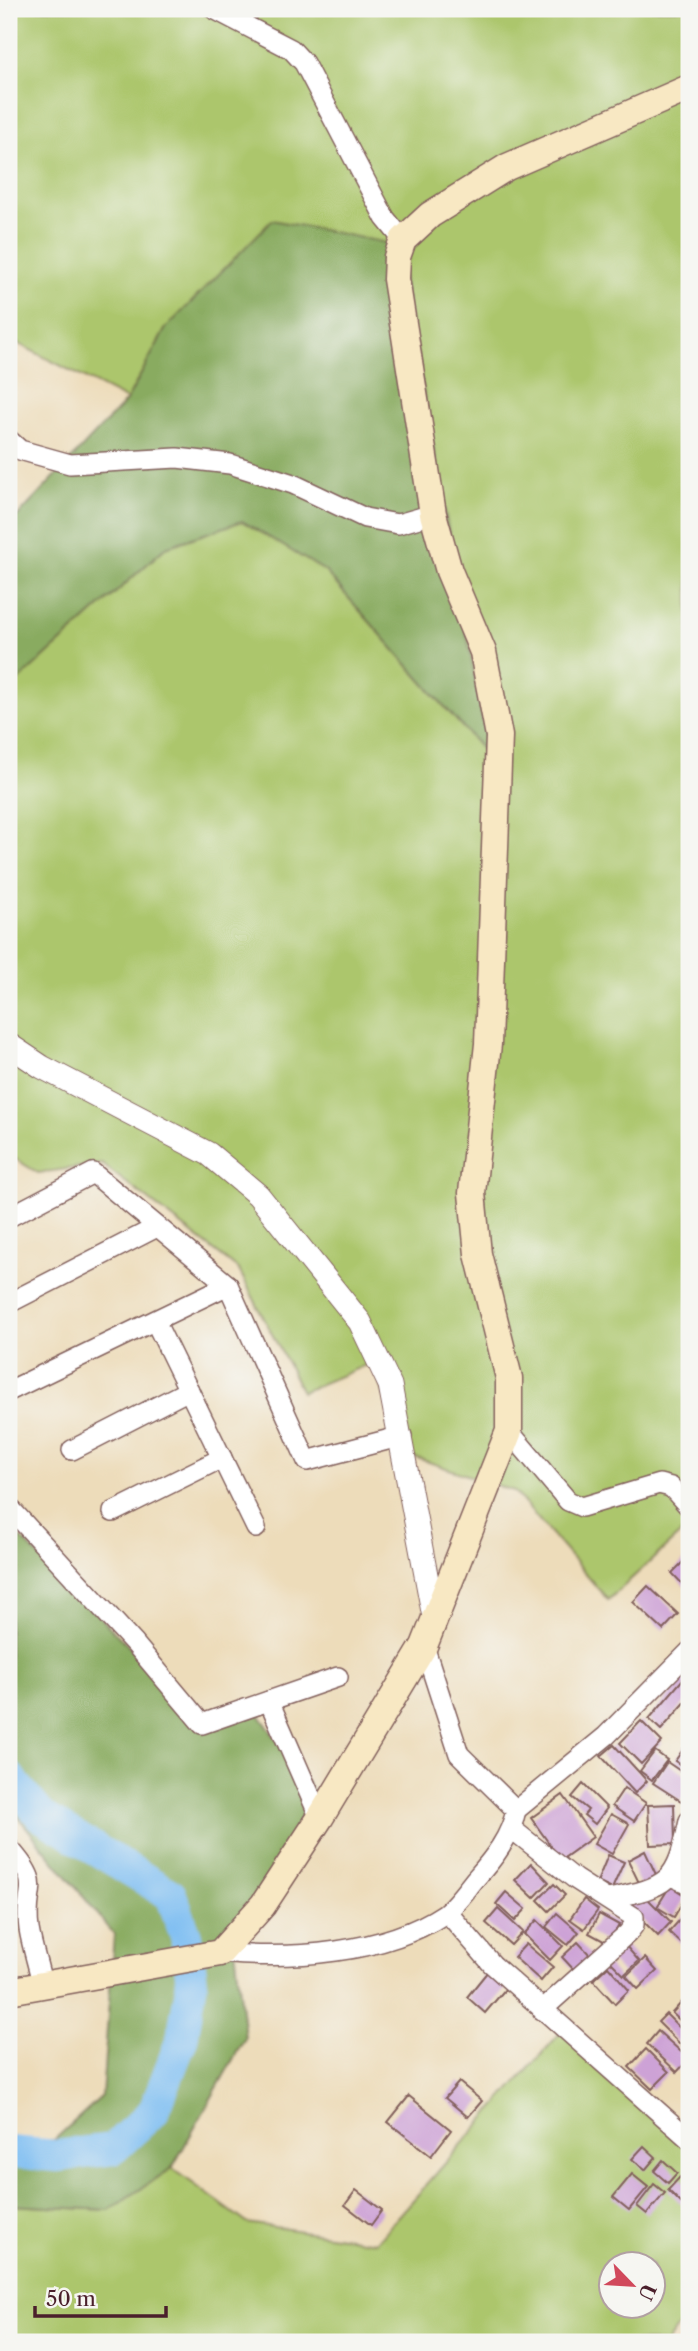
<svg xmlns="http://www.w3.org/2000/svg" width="698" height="2351" font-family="'Libre Caslon Text',serif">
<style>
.green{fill:#acc66c;stroke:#7b724c;stroke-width:2;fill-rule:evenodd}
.forest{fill:#89ab60;stroke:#6a6546;stroke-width:2}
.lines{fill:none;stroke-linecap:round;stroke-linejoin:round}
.river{stroke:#7dbdf2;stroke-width:32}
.building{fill:#cda2d6}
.minor-casing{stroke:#83615d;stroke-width:22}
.tertiary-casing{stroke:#83615d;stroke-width:25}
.secondary-casing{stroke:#83615d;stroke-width:29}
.minor{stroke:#fff;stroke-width:19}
.tertiary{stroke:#fff;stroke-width:23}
.secondary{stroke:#f8e8c3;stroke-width:26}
</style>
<rect width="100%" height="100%" fill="#f6f6f2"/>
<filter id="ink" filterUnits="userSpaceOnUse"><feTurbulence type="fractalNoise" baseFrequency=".0143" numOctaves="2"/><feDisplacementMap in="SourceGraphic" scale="14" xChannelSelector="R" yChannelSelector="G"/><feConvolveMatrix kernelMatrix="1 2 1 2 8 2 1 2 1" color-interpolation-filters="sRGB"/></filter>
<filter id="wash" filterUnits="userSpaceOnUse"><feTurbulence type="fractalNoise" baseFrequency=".00686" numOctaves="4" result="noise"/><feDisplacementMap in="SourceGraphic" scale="28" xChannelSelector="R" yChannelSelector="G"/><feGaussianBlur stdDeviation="1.57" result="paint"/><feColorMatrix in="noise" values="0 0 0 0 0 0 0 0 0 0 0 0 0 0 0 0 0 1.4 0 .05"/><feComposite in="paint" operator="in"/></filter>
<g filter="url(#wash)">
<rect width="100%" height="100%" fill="#eddcba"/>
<g class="green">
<polygon points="9,9 689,9 689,1526 608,1600 514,1491 405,1454 373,1362 302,1392 239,1270 102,1164 38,1173 9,1155 9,689 166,547 242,521 325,571 488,756 166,328 127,400 9,339"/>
<path d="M561 2032 689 2147V2311L667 2342H9V2205L109 2210 172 2168 247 2223 376 2242ZM610 2264H652V2306H610Z"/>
</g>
<g class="forest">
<polygon points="272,220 397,245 489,757 325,571 242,521 166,547 9,689 9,520 19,515 127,400 166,328"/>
<polygon points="9,1526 203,1721 256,1710 314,1792 235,1947 245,2038 172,2168 109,2210 9,2205 9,2145 54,2140 102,2096 114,1934 9,1806"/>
</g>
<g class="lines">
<polyline class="river" points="9,1777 41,1816 171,1895 186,1936 192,1982 182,2039 154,2111 113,2149 57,2156 9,2152"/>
</g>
<g id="blocks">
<g class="building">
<polygon points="687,1558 689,1560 689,1591 672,1573"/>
<polygon points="648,1586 678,1614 663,1630 633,1602"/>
<polygon points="684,1678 689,1682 689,1698 661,1730 649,1719"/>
<polygon points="641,1721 662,1742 641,1764 620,1743"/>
<polygon points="689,1741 689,1771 675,1761"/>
<polygon points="614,1745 647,1781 635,1793 601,1756"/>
<polygon points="655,1751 667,1760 652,1780 640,1771"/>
<polygon points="667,1762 689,1777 689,1789 681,1801 653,1783"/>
<polygon points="583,1784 607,1808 595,1824 584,1815 588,1810 572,1797"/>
<polygon points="624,1788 646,1803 634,1821 612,1806"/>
<polygon points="563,1795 593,1837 561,1860 531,1818"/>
<polygon points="674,1804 675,1844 650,1845 648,1805"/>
<polygon points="611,1814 629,1824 612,1854 594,1844"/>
<polygon points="645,1851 659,1881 642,1889 628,1860"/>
<polygon points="608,1855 624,1862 612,1889 597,1882"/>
<polygon points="531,1863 549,1882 534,1898 515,1880"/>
<polygon points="554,1884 565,1895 549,1911 538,1900"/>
<polygon points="670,1886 686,1896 674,1917 657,1907"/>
<polygon points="506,1892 526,1909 515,1921 496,1904"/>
<polygon points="643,1894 671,1922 658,1936 629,1907"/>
<polygon points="584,1899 598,1910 584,1929 570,1919"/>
<polygon points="498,1909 523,1932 511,1945 486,1923"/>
<polygon points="557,1913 579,1932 568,1945 546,1927"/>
<polygon points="599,1914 619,1925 609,1944 589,1933"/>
<polygon points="685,1914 689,1918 689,1951 669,1932"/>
<polygon points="537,1920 563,1946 550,1960 524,1934"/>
<polygon points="578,1942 591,1956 575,1971 562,1957"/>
<polygon points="526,1944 553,1967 541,1981 514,1957"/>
<polygon points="625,1945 639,1961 624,1975 609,1960"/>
<polygon points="645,1958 657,1971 638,1989 626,1976"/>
<polygon points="608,1966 629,1990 615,2004 593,1980"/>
<polygon points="488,1971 507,1987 485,2013 467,1997"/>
<polygon points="683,2001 689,2006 689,2029 672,2013"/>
<polygon points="666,2014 689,2037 688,2052 658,2022"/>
<polygon points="658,2031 689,2059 677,2072 647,2044"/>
<polygon points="646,2049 669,2072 652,2089 629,2067"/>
<polygon points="459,2082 482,2101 468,2117 445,2098"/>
<polygon points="409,2096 451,2130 431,2156 388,2122"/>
<polygon points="644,2146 656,2157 645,2170 632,2159"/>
<polygon points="663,2160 677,2173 668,2183 654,2171"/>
<polygon points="632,2174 648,2187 629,2210 613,2197"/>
<polygon points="680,2177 689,2186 689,2211 668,2190"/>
<polygon points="654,2184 665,2193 647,2214 637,2206"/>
<polygon points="356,2190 382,2210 371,2225 345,2205"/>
</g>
</g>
</g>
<g filter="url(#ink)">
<use href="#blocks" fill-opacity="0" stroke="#83615d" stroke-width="2"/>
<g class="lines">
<defs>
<g id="minor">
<polyline points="214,9 291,49 304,63 385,218 403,240"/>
<polyline points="9,440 20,450 70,464 177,458 230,464 293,484 365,518 398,524 433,514"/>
<polyline points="9,1217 93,1173 228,1285"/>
<polyline points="9,1303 157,1227"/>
<polyline points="155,1321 256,1528"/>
<polyline points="9,1391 228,1285 307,1461 402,1436"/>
<polyline points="509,1431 568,1501 582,1507 659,1484 671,1487 689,1507"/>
<polyline points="72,1450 189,1390"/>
<polyline points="9,1507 135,1644 202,1724 338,1677"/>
<polyline points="113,1512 222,1458"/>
<polyline points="269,1701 320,1818"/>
<polyline points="516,1810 606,1736 689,1652"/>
<polyline points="512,1829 575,1879 634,1917 634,1925 628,1933 542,2010"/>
<path d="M9 1848C46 1889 23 1886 29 1929 32 1947 38 1965 42 1983"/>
<polyline points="671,1876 689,1884"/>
<path d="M608 1899C669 1886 676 1884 689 1821"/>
<polyline points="447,1912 492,1964 689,2139"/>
<path d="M220 1953C289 1960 384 1954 444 1914 456 1905 466 1890 476 1878 494 1858 511 1836 516 1810L459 1754 424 1646"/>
</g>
<polyline id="tertiary" points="9,1045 42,1067 209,1154 258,1195 360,1322 390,1385 434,1617"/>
<polyline id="secondary" points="9,1991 220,1953 263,1905 320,1818 424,1646 509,1431 509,1378 478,1254 472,1193 488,1044 499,736 483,652 449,571 433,514 396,279 397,257 403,240 430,215 507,167 689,88"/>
</defs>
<use href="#minor" class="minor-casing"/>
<use href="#tertiary" class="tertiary-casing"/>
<use href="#secondary" class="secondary-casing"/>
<use href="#minor" class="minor"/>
<use href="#tertiary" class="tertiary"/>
<use href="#secondary" class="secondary"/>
</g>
</g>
<rect width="698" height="2351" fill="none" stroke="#f6f6f2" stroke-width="35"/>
<g transform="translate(632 2285) rotate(115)"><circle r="33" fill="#f6f6f2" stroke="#b1a0a2" stroke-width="2"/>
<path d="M0-5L12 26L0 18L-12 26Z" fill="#d1495b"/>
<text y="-10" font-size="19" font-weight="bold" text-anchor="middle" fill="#4a1f2b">U</text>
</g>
<path d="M35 2306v10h131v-10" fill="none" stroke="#4a1f2b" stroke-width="3.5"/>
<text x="46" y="2306" font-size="21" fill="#4a1f2b" stroke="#f6f6f2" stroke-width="5" paint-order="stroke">50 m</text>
</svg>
